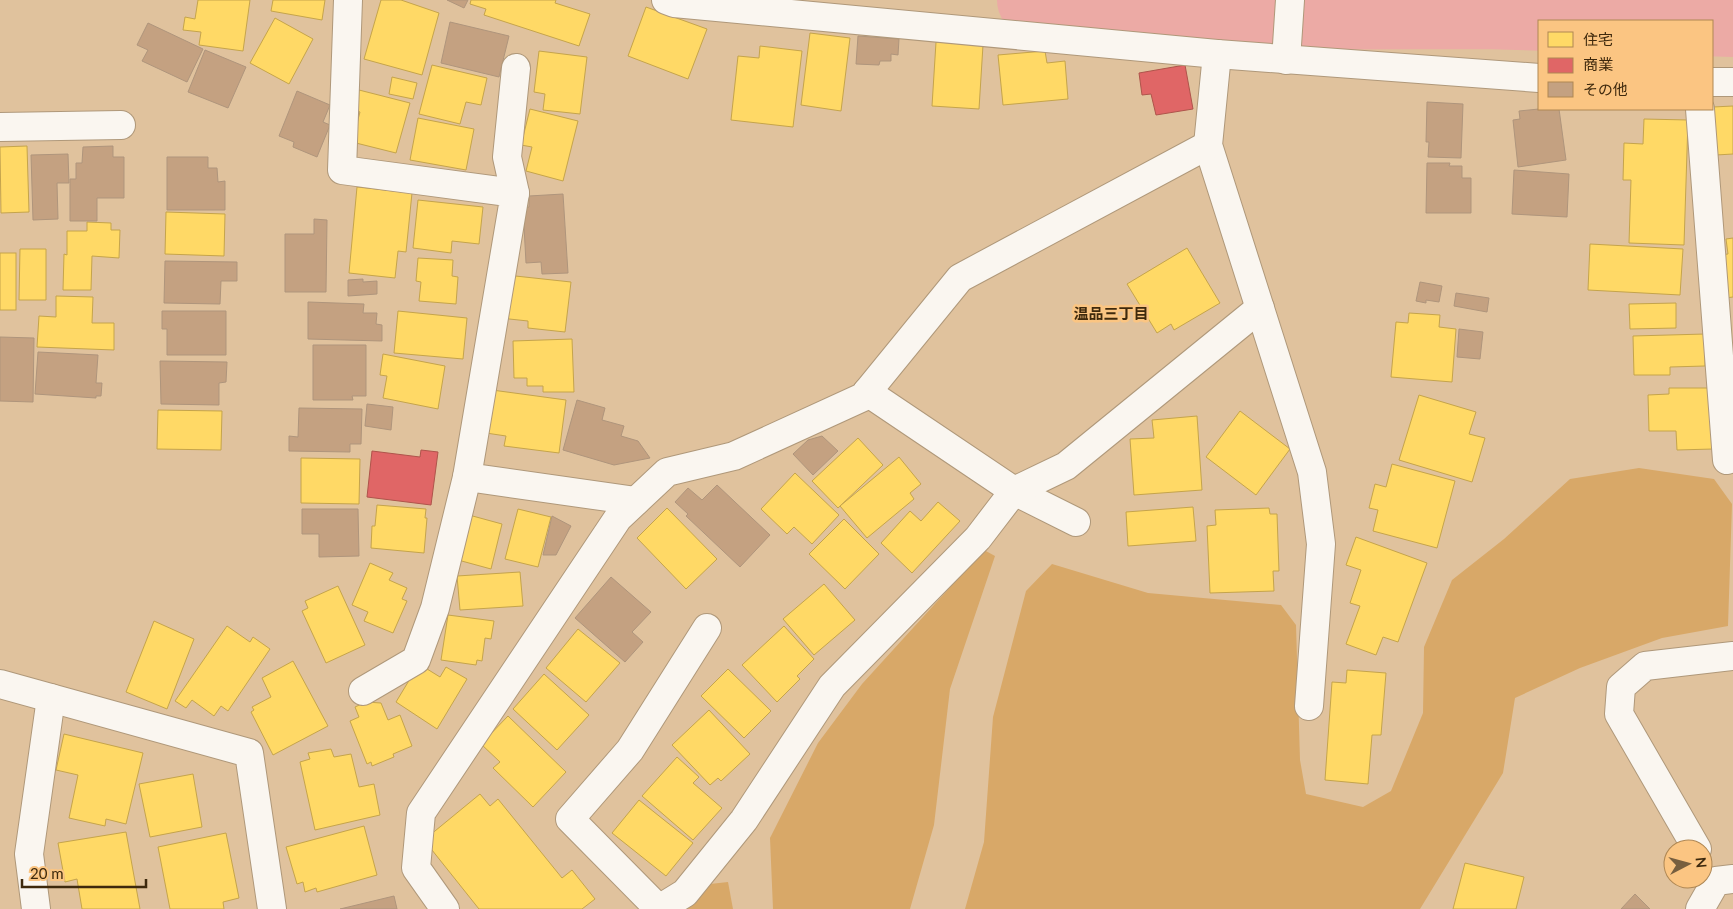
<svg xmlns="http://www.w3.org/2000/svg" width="1733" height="909" font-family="Lato,'Noto Sans JP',sans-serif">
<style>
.green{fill:#d8a868}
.homes{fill:#ffd966;stroke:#c5a44b}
.shops{fill:#e06666;stroke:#af544b}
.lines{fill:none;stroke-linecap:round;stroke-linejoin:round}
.river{stroke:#ecaaa5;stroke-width:74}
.building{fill:#c4a181;stroke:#af957c}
.street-casing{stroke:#af987a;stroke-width:30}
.street{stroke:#faf6f0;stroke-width:28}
.labels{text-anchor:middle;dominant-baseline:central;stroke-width:5;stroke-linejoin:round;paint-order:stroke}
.neighbourhood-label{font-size:15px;font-weight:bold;fill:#3e290d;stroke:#fbc582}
</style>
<rect width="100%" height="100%" fill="#e0c29d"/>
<g class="green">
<polygon points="1639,468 1714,479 1732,504 1728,626 1662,638 1580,668 1515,698 1503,773 1420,909 965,909 984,842 993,717 1026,591 1052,564 1148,593 1281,605 1296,625 1300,760 1306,794 1363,807 1391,791 1423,713 1424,647 1452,580 1504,539 1570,479"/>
<polygon points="984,550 995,556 950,689 934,825 910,909 773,909 770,838 818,743 862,684"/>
<polygon points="728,882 733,909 677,909 710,884"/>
</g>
<g class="homes">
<polygon points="198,0 250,0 243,51 199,45 201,32 183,30 185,17 195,19"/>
<polygon points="273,0 325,0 322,20 271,11"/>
<polygon points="381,0 401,0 439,13 422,75 364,59"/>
<polygon points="471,0 556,0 555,3 590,14 579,46 484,15 486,9 470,4"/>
<polygon points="646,7 707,29 688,79 628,56"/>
<polygon points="275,18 313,39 289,84 250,63"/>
<polygon points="810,33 850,38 841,111 801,105"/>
<polygon points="936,42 983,45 979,109 932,106"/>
<polygon points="760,46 802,51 793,127 731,120 738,56 759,58"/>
<polygon points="539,51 587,57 580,114 543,110 545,94 534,92"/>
<polygon points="1045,51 1047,63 1065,61 1068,99 1003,105 998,55"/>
<polygon points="432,65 487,78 481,105 466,102 460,124 419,114"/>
<polygon points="392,77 417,83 413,99 389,94"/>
<polygon points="359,90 410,103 396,153 352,142 360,112 354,110"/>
<polygon points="1733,106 1733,154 1716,155 1713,107"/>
<polygon points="530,109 578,121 563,181 526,171 532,147 521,145"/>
<polygon points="418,118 474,129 466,170 410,160"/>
<polygon points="1644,119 1688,120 1684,245 1629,243 1631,180 1623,180 1624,143 1643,144"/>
<polygon points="27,146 29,212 1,213 0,147"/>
<polygon points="357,187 412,193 406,252 398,251 395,278 349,273"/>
<polygon points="418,200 483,207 479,244 452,241 451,253 413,248"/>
<polygon points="166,212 225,214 224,256 165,254"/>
<polygon points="87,222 111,223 111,230 120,230 119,258 92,256 91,290 63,290 64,254 67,255 67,231 87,231"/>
<polygon points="1733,238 1733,297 1725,298 1719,255 1728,254 1726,239"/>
<polygon points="1590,244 1683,249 1680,295 1588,290"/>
<polygon points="1187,248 1220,303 1174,330 1171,324 1157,333 1127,284"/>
<polygon points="20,249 46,249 46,300 19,300"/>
<rect x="0" y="253" width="16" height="57"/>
<polygon points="418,258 453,260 452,276 458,277 456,304 419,301 421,282 416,281"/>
<polygon points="506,275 571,282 565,332 528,328 528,321 500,318"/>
<polygon points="56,296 93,297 92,323 114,323 114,350 37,347 39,316 56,317"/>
<polygon points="1676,303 1676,328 1630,329 1629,304"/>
<polygon points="398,311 467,318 463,359 394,353"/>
<polygon points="1409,313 1440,315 1439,327 1456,329 1452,382 1391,377 1396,322 1408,323"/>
<polygon points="1705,334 1705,366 1670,367 1670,375 1634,375 1633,336"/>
<polygon points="572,339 574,392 543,392 543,386 527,386 527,378 514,378 513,341"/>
<polygon points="383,354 445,366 438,409 383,398 387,376 380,375"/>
<polygon points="1669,388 1711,388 1713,449 1677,450 1676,431 1649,431 1648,395 1669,394"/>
<polygon points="492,390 566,400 559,453 504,446 506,436 486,433"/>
<polygon points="1419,395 1476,412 1469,434 1485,438 1472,482 1399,460"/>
<polygon points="158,410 222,411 221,450 157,449"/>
<polygon points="1240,411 1290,449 1256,495 1206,457"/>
<polygon points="1197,416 1202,490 1134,495 1130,439 1154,438 1152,420"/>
<polygon points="858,438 883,465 838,508 812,481"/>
<polygon points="899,457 921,484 910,493 914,499 867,538 840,506"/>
<polygon points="301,458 360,459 359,504 301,503"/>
<polygon points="1392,464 1455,481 1437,548 1373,531 1378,510 1369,508 1375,484 1386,487"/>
<polygon points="795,473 839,515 812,544 794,527 787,534 761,509"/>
<polygon points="938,502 960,521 912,573 881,543 910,511 921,521"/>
<polygon points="377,505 426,509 425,518 427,518 424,553 371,548 372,526 375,526"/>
<polygon points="1193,507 1196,541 1128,546 1126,512"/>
<polygon points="667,508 717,559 686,589 637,538"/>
<polygon points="1269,508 1270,514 1277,514 1279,571 1273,571 1274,591 1210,593 1207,526 1216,525 1215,510"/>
<polygon points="518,509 551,517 538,567 505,559"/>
<polygon points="469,515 502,524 491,569 458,560"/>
<polygon points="844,519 879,554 845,589 809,554"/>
<polygon points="1356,537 1427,563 1398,642 1383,637 1376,655 1346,644 1360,606 1350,603 1361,570 1346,565"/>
<polygon points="370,563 393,573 389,580 407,588 402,599 407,601 393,633 364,621 368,612 352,605"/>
<polygon points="520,572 523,606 460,610 457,576"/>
<polygon points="824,584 855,620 814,655 783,619"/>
<polygon points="338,586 365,645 326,663 302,611 308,608 305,601"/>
<polygon points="448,615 494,621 491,639 485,638 482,661 477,660 476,665 441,660"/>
<polygon points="154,621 194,639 167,709 126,692"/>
<polygon points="227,626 250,642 253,637 270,649 228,711 221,706 214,716 192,700 186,708 175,701"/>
<polygon points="784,626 814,659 797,676 800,679 777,702 742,665"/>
<polygon points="578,629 620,663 586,702 546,668"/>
<polygon points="293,661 328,726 273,755 251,712 254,710 252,707 271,697 262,678"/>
<polygon points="419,664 440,677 446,667 467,679 437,729 396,702"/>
<polygon points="728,669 771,711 744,738 701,696"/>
<polygon points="1347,670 1386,673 1381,735 1372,735 1368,784 1325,780 1332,682 1346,683"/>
<polygon points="544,674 589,715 557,750 513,709"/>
<polygon points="366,702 381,703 388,720 400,715 412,746 393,754 394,757 372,766 371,762 367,764 350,721 359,717 355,707"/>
<polygon points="709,710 750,754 721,781 718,778 710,785 672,745"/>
<polygon points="508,716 566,772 533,807 493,768 500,762 481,744"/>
<polygon points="64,734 143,753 126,824 106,819 105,826 69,818 78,775 56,770"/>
<polygon points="331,749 334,757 351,754 359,787 374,784 380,815 315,830 300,762 310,759 308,753"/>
<polygon points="677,757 699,777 693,783 722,808 693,840 642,796"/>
<polygon points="193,774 202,827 150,837 139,784"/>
<polygon points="480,794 490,806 498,799 562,878 572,870 595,899 582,909 479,909 424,840"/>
<polygon points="639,800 693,843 666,876 612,833"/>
<polygon points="364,826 377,875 317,892 316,888 305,892 303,882 297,884 286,847"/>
<polygon points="126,832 140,909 82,909 77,879 65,882 58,843"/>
<polygon points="226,833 239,898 223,902 224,909 170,909 158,847"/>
<polygon points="1465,863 1524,877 1516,909 1453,909"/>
</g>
<g class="shops">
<polygon points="1185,65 1193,109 1156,115 1151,94 1142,95 1139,73"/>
<polygon points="421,450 438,452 431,505 367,497 372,451 420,457"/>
</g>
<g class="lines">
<polyline class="river" points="1034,0 1196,13 1484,12 1733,20"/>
</g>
<g class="building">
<polygon points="447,0 468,0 464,8"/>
<polygon points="450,22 509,36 499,77 441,63"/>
<polygon points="148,23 203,49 187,82 142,61 148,50 137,45"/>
<polygon points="858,36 899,39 898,55 891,54 891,61 880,61 879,65 856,64"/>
<polygon points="205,50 246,67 228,108 188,92"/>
<polygon points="297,91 330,105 323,122 330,125 317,157 293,147 294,142 279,136"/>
<polygon points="1427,102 1463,104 1461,158 1428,157 1429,142 1426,142"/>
<polygon points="1539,109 1559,109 1566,160 1518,167 1513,120 1520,119 1519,111"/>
<polygon points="113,146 113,157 124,157 124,198 97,198 97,221 70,221 70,179 76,179 76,163 82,163 83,147"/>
<polygon points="68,154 69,183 57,183 58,219 33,220 31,155"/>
<polygon points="167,157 208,157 208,168 217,168 218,182 225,181 225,210 167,210"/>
<polygon points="1427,163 1450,163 1449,166 1462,166 1462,178 1471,178 1471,213 1426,213"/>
<polygon points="1514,170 1569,174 1567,217 1512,214"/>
<polygon points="563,194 568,273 542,274 541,262 526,263 523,208 529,207 529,196"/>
<polygon points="314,219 327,220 326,292 285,292 285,234 314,234"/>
<polygon points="165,261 237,262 237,281 221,281 220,304 164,303"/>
<polygon points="363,279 363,282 377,281 377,294 348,296 348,280"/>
<polygon points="1420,282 1442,286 1439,302 1426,300 1426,303 1416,301"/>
<polygon points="1456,293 1489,298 1487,312 1454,306"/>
<polygon points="308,302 364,304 363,313 377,313 376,324 382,325 382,341 308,339"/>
<polygon points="162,311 226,311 226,355 167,355 167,329 162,329"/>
<polygon points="1459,329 1483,332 1480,359 1457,357"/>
<polygon points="0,337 34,338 33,402 0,401"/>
<polygon points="313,345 366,345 366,396 352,396 353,400 313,400"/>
<polygon points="38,352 98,355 96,383 102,383 101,396 96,396 96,398 35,394"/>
<polygon points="160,361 227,362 226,382 219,383 219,405 161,404"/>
<polygon points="577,400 605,408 602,420 624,426 621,436 638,441 650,458 614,465 563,450"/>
<polygon points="367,404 393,407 391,430 365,426"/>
<polygon points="299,408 362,409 361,444 350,444 350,452 289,451 289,436 298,437"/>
<polygon points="822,436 838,451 813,475 793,454 808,440"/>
<polygon points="717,485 770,535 740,567 686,516 688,514 675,502 688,488 702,500"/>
<polygon points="302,509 358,509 359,556 319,557 319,534 302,534"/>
<polygon points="552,516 571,526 556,555 543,555"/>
<polygon points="611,577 651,612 632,632 643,642 625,662 575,618"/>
<polygon points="1635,894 1650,909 1621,909"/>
<polygon points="394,896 397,909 340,909"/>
</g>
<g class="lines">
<defs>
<g id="street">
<polyline points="348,0 342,170 515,193 467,477 435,608 416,660 363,691"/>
<polyline points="666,0 674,3 1217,54 1539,78"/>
<polyline points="1217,54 1208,145 1312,472 1321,544 1309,706"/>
<polyline points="1286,60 1290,0"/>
<polyline points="1712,82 1733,82"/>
<polyline points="1700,109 1727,460"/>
<polyline points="0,127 121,125"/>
<polyline points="515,193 507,157 516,68"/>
<polyline points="867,392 1014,491 1076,522"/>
<polyline points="467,477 636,501"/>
<polyline points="0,684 249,753 272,909"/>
<polyline points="1697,849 1619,714 1621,687 1645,666 1733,656"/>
<polyline points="36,909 29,854 51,698"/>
<polyline points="445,909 416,868 421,813 618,518 667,472 734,456 863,397 960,278 1208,145"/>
<polyline points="659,909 685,893 744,820 832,686 978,538 1014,491 1066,466 1260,308"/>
<polyline points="659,909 570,819 630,750 707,628"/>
<polyline points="1700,909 1716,881 1733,879"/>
</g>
</defs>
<use href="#street" class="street-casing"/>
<use href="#street" class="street"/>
</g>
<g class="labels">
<g class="neighbourhood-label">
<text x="1111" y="313">温品三丁目</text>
</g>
</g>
<rect x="1538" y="20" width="175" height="90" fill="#fbc582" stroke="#af8753"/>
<rect x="1548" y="32" width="25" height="15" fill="#ffd966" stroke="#af8753"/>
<text x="1583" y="45" font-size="15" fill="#3e290d">住宅</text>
<rect x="1548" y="58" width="25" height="15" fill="#e06666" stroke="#af8753"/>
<text x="1583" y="70" font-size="15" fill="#3e290d">商業</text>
<rect x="1548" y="82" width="25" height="15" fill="#c4a181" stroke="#af8753"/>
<text x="1583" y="95" font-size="15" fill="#3e290d">その他</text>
<g transform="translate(1688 864) rotate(84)"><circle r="24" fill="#fbc582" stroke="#af8753"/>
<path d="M0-4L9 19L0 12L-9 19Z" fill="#775f3f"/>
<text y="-8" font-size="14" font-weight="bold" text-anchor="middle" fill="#3e290d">N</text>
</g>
<path d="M22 879v8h124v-8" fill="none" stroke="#3e290d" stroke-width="2.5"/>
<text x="30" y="879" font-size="15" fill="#3e290d" stroke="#fbc582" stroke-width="4" paint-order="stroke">20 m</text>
</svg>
